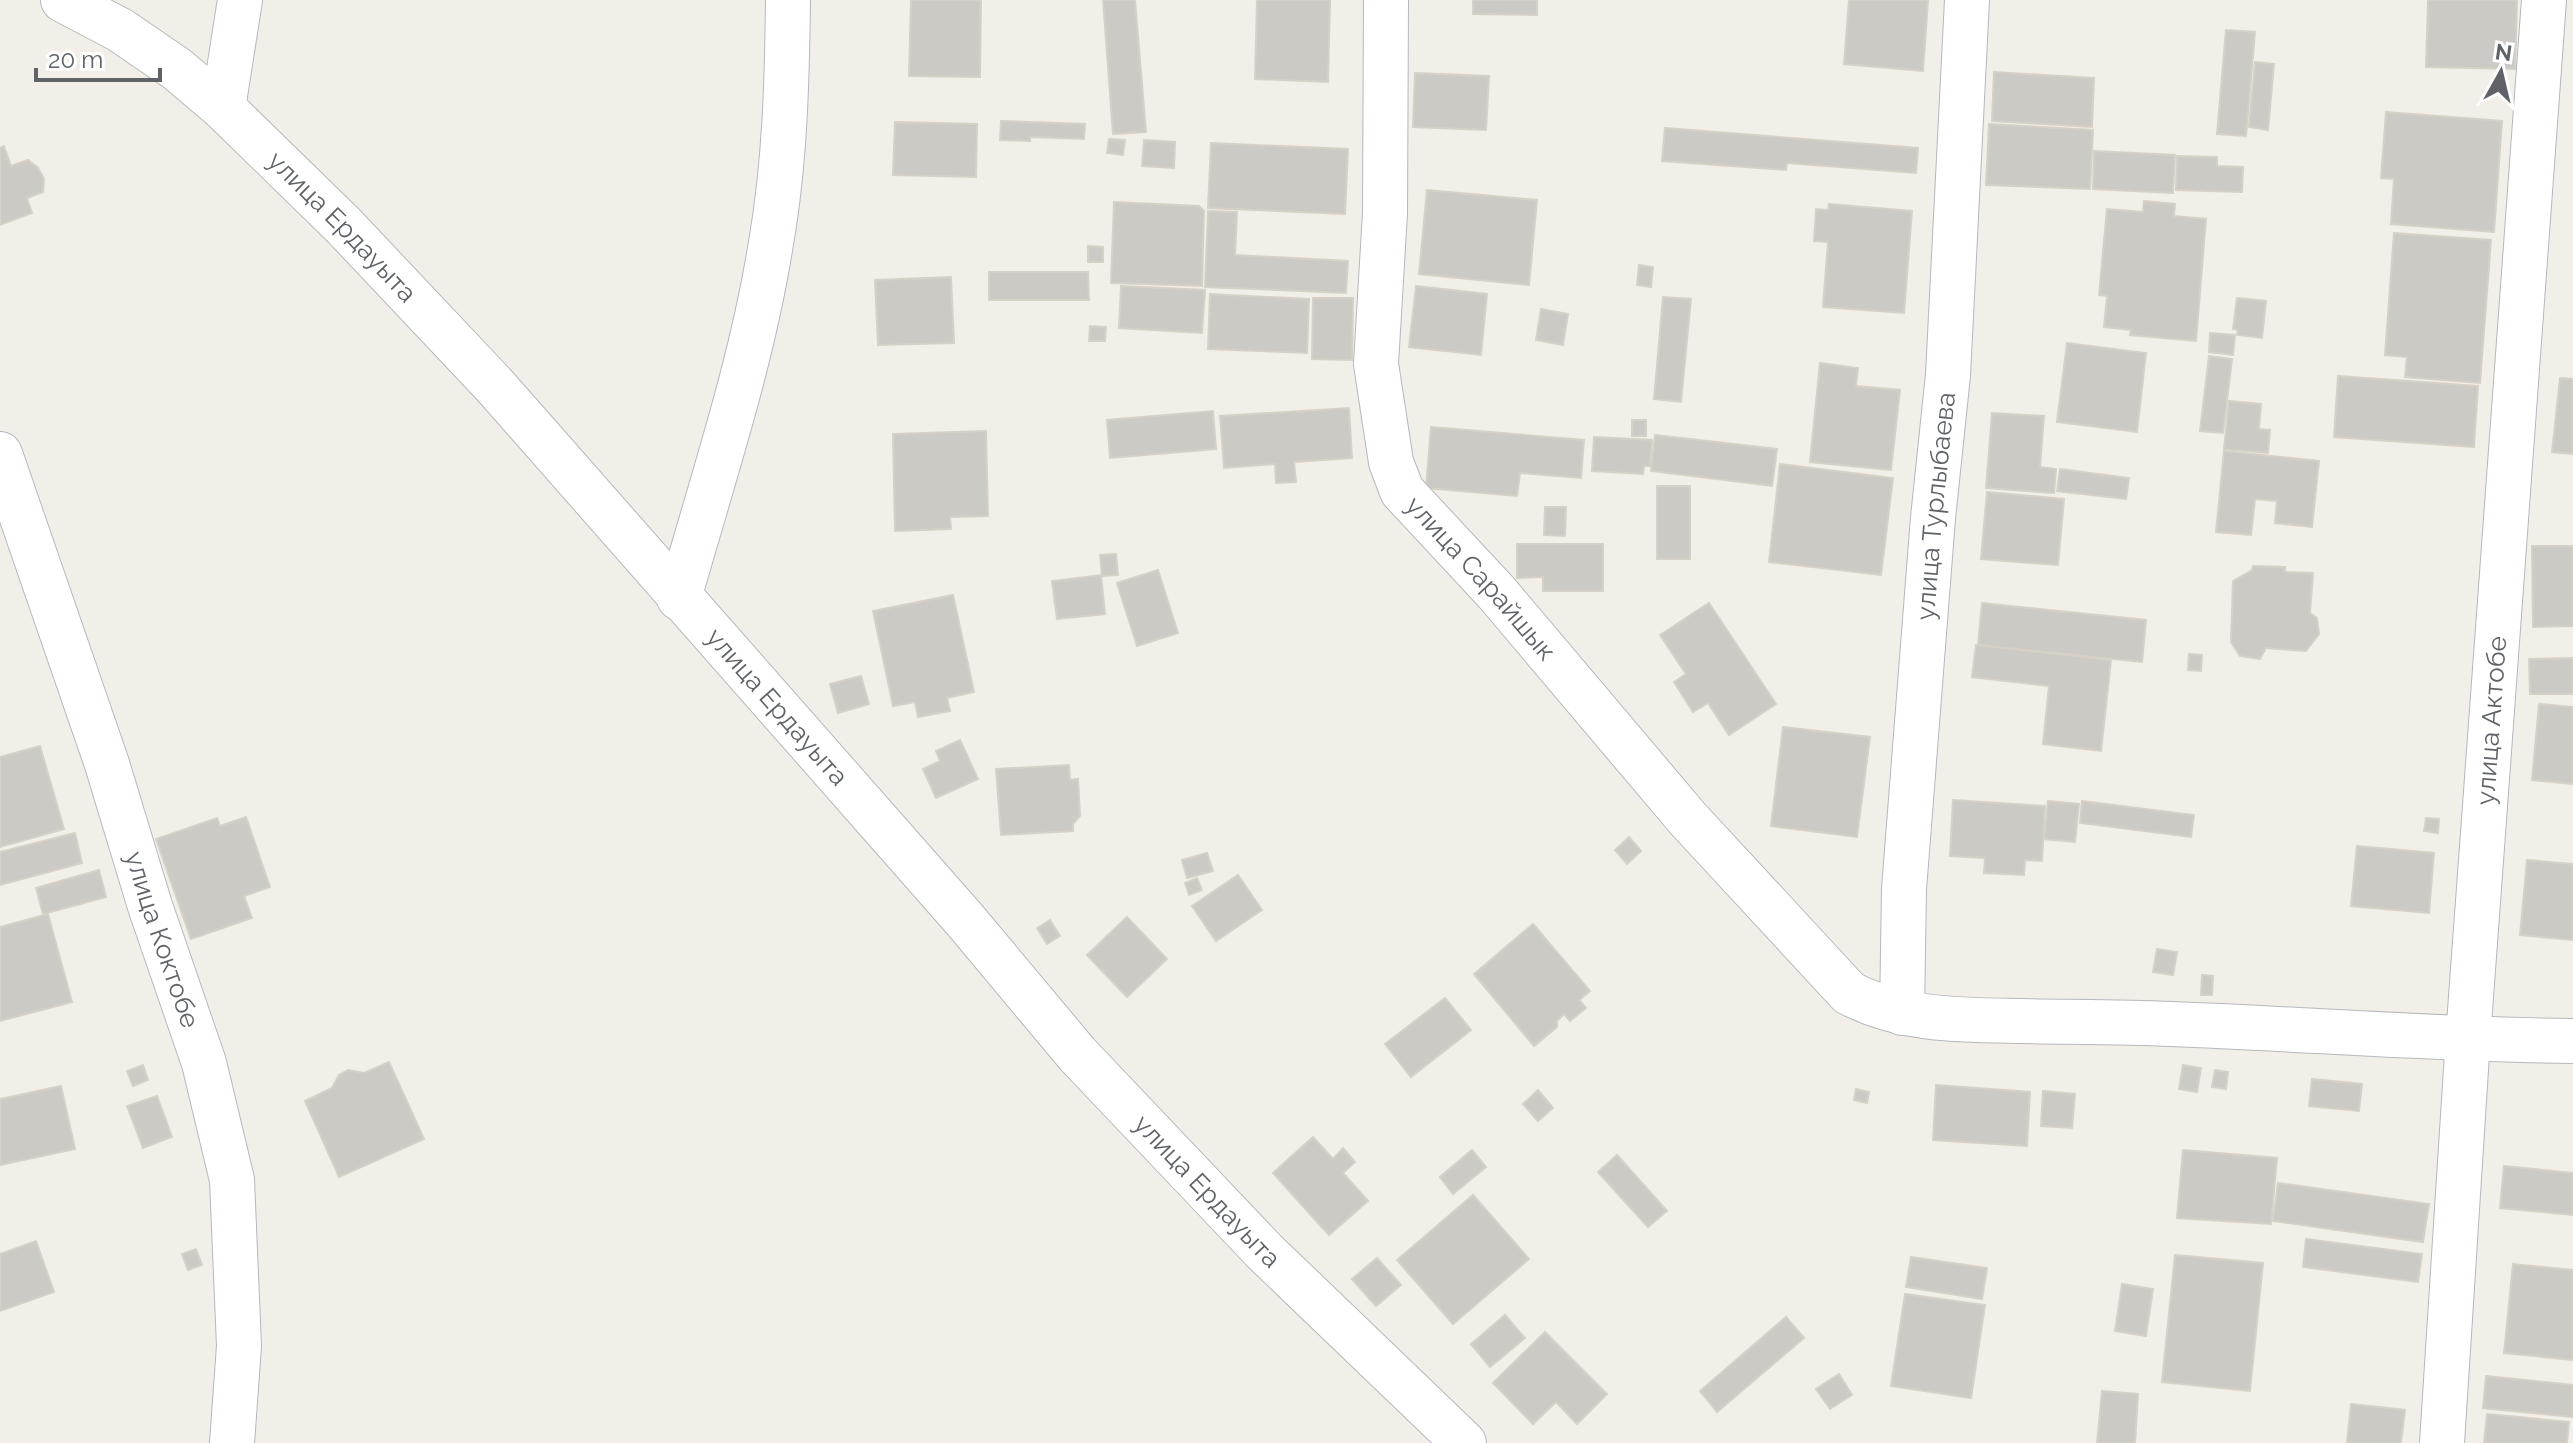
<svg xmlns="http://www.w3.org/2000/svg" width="2573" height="1443" font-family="Raleway,sans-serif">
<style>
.building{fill:#cccac5;stroke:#d6d1c6;stroke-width:2}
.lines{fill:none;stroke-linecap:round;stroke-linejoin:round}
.street-casing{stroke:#b5b8bc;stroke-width:46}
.street{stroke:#fff;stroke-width:44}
.labels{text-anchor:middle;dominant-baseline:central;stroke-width:8;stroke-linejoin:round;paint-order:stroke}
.street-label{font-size:26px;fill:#5f6368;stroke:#fff}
</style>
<rect width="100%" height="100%" fill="#f1efe8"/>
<g class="building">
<polygon points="911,0 981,0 980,77 909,76"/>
<polygon points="1103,0 1135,0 1146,132 1113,134"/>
<polygon points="1257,0 1330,0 1328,82 1255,79"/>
<polygon points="1473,0 1537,0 1537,15 1473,14"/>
<polygon points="1849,0 1928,0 1923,71 1844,64"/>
<polygon points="2428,0 2517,0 2515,69 2426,67"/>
<polygon points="2226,30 2255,32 2246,136 2217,134"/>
<polygon points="2255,62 2274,64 2268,130 2249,127"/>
<polygon points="1994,72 2094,78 2092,127 1992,121"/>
<polygon points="1415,73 1489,76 1486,130 1413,127"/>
<polygon points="2386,112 2502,121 2494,232 2391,224 2394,179 2381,178"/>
<polygon points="1001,121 1085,124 1084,139 1030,137 1030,141 1000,140"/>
<polygon points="895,122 977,124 976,177 893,175"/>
<polygon points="1989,124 2093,130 2090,189 1986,185"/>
<polygon points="1665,128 1918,148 1916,173 1787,163 1786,170 1662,161"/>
<polygon points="1109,139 1125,140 1123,155 1107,153"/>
<polygon points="1144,140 1175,142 1174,168 1142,166"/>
<polygon points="1211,143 1348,149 1345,214 1208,208"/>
<polygon points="4,146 11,166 28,160 38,168 44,179 43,192 27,198 32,213 0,225 0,148"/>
<polygon points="2094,151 2175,155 2173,193 2093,189"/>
<polygon points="2177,156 2217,157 2217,166 2243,167 2242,192 2176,190"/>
<polygon points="1427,190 1537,200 1529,285 1419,274"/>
<polygon points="2144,201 2175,204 2174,216 2206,219 2196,341 2130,335 2131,330 2104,327 2107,296 2099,295 2107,209 2143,212"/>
<polygon points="1114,202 1199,206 1204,211 1202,286 1111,283"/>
<polygon points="1829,204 1912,211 1904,313 1823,307 1828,242 1814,241 1816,209 1828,210"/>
<polygon points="1208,211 1237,212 1235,255 1348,261 1346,293 1205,287"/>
<polygon points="2394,233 2491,240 2480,383 2405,377 2407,357 2385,355"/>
<polygon points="1088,246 1103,247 1103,262 1088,262"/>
<polygon points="1639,265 1653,267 1651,287 1637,285"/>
<polygon points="989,272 1088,272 1089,300 989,300"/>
<polygon points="951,277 954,343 878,345 875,280"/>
<polygon points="1121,286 1205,290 1202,333 1119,328"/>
<polygon points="1416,286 1487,294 1481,355 1409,347"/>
<polygon points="1210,294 1309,299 1307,353 1208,349"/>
<polygon points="1663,297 1691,299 1681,402 1654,399"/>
<polygon points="1313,298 1353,298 1352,360 1312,359"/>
<polygon points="2237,298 2266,301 2262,338 2237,335 2238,330 2233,329"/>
<polygon points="1541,309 1568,314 1563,345 1536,340"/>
<polygon points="1090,326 1106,327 1105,341 1089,341"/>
<polygon points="2210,333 2235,335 2233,355 2209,352"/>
<polygon points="2067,343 2146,353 2137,432 2057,422"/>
<polygon points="2209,356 2232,359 2223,433 2200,431"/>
<polygon points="1820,363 1858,368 1856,386 1900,390 1891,470 1810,462"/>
<polygon points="2338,376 2478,386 2474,447 2334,437"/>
<polygon points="2560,378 2573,379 2573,454 2552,452"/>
<polygon points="2229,401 2261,404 2259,429 2270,430 2268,453 2224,449"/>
<polygon points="1349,408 1352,458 1294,462 1296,482 1276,483 1275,464 1224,468 1220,416"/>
<polygon points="1213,411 1216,449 1110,458 1107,420"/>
<polygon points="1992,413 2044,416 2040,467 2056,469 2054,493 1986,488"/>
<rect x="1632" y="420" width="14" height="16"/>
<polygon points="1431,427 1584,440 1581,478 1520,473 1517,496 1426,488"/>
<polygon points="986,431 988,516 950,517 951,529 895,531 893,434"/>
<polygon points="1655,435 1777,449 1772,486 1651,471"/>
<polygon points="1594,437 1652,440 1650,466 1644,466 1643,474 1592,471"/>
<polygon points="2224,451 2319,461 2312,527 2275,523 2277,501 2255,499 2251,535 2216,532"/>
<polygon points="1780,464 1893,478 1881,575 1769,562"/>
<polygon points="2060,469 2129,478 2126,499 2057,491"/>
<rect x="1657" y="486" width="33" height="73"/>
<polygon points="1987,492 2064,499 2058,565 1981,559"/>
<polygon points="1545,507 1566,507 1565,536 1544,535"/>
<polygon points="1517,544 1603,544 1603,591 1543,591 1543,577 1517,578"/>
<polygon points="2532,546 2573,546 2573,626 2533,627"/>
<polygon points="1116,554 1118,575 1102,576 1100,555"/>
<polygon points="2253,566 2285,567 2285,572 2313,573 2310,613 2317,618 2319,634 2306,651 2266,648 2260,659 2240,656 2231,642 2233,581 2252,570"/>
<polygon points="1158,570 1178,633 1137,646 1117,583"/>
<polygon points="1101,575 1105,614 1057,619 1052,581"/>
<polygon points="953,595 974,692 947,698 950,711 918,717 915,702 893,706 873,611"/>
<polygon points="1709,603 1776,704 1729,735 1708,703 1693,712 1674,682 1686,674 1660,635"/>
<polygon points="1982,603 2146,620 2142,662 1978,645"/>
<polygon points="1976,645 2111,660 2101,751 2043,744 2049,686 1972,677"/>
<polygon points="2189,654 2202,655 2201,671 2188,670"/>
<polygon points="2573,658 2573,694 2530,694 2529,659"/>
<polygon points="861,676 869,704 838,713 830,684"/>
<polygon points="2539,704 2573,707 2573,784 2532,780"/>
<polygon points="1783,727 1870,737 1857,837 1771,826"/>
<polygon points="960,740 978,779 936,798 923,769 940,761 936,751"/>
<polygon points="40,746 64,829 0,847 0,757"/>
<polygon points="1069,765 1070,780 1078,779 1080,816 1073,824 1073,831 1001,835 996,769"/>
<polygon points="1953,800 2045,806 2042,861 2025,860 2024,875 1984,873 1985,858 1950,856"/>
<polygon points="2048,801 2079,804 2075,842 2044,839"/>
<polygon points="2082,801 2194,815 2191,837 2080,823"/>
<polygon points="246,817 270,887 244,896 252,918 191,939 156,839 217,818 220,826"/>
<polygon points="2426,818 2439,819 2438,833 2424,831"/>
<polygon points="75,833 82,863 0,885 0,852"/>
<polygon points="1629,837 1641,851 1627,864 1615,850"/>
<polygon points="2357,846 2434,853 2429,913 2351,906"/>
<polygon points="1207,853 1213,871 1187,878 1182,860"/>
<polygon points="2527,860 2573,864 2573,940 2520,935"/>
<polygon points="99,870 106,897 43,914 36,888"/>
<polygon points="1238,875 1262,910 1216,941 1192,906"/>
<polygon points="1197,878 1202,890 1189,895 1185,883"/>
<polygon points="48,914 72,1002 0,1021 0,927"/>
<polygon points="1127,917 1167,959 1127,997 1087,955"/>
<polygon points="1050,920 1060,936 1047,944 1037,928"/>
<polygon points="1533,924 1590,991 1579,1000 1586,1008 1570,1021 1564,1014 1557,1021 1557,1027 1534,1046 1474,974"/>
<polygon points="2157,949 2177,952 2173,975 2153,972"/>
<polygon points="2202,975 2213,976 2212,995 2201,995"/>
<polygon points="1445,998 1471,1030 1411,1077 1385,1044"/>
<polygon points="389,1062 424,1139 339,1177 305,1101 332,1088 339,1075 348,1070 364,1073"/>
<polygon points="143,1065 148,1080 133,1086 127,1071"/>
<polygon points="2183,1065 2201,1068 2197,1092 2179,1089"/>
<polygon points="2215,1070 2228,1072 2226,1089 2212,1087"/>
<polygon points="2312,1079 2362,1084 2359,1111 2309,1106"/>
<polygon points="1936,1085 2030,1092 2027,1146 1933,1140"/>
<polygon points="61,1086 75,1149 0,1165 0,1099"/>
<polygon points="1856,1089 1869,1092 1867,1103 1854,1100"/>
<polygon points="1538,1090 1553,1108 1538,1121 1523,1104"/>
<polygon points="2043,1091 2075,1094 2072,1128 2041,1126"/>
<polygon points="157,1096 172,1137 143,1148 127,1106"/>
<polygon points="1313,1137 1333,1159 1343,1148 1355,1162 1343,1173 1368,1201 1329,1235 1273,1173"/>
<polygon points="1472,1150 1486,1167 1453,1194 1440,1177"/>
<polygon points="2183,1150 2277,1158 2271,1224 2177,1218"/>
<polygon points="1617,1155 1667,1211 1648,1227 1598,1172"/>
<polygon points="2504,1166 2573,1173 2573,1215 2500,1208"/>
<polygon points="2278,1183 2429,1204 2423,1242 2273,1221"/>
<polygon points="1473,1195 1529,1259 1453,1324 1397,1260"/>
<polygon points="2306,1239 2422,1254 2418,1282 2303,1267"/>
<polygon points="36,1241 54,1292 0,1311 0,1254"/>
<polygon points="196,1249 202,1265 188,1270 182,1254"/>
<polygon points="2175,1255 2263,1263 2250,1391 2162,1382"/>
<polygon points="1911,1257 1987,1268 1982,1299 1906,1287"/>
<polygon points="1377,1258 1401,1285 1376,1306 1352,1279"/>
<polygon points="2513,1264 2573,1270 2573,1360 2504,1353"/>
<polygon points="2122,1284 2153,1289 2146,1336 2115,1331"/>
<polygon points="1905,1294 1985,1305 1971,1398 1891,1386"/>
<polygon points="1505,1315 1525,1338 1490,1367 1471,1344"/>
<polygon points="1786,1317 1804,1338 1717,1412 1700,1391"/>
<polygon points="1545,1332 1607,1394 1577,1424 1556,1402 1533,1424 1493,1383"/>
<polygon points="1839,1374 1852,1395 1830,1409 1816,1389"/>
<polygon points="2486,1376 2573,1385 2573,1417 2483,1408"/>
<polygon points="2102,1391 2138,1394 2135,1443 2097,1443"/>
<polygon points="2351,1404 2405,1410 2401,1443 2347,1443"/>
<polygon points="2487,1414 2569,1422 2567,1443 2484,1443"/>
</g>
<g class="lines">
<defs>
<g id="street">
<path id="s1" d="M63 0 120 30 177 69 223 108 344 226 495 386 965 920 1077 1054 1264 1251 1464 1443"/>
<path id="s2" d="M1386 0 1385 213 1376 364 1391 462 1402 491 1496 592 1688 819 1849 993C1902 1021 1962 1020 2021 1021 2071 1022 2122 1022 2172 1024 2306 1029 2439 1040 2573 1041"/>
<polyline points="223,108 240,0"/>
<path id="s3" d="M0 454 107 764 150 906 204 1063 232 1180 239 1346 232 1443"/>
<path d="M679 598C712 481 752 363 771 243 785 163 787 81 788 0"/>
<path id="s4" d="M1902 1013 1904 889 1933 518 1948 375 1967 0"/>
<path id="s5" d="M2442 1443 2468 1038 2544 0"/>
</g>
</defs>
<use href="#street" class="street-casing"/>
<use href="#street" class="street"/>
</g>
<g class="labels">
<g class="street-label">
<text stroke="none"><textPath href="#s1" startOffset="362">улица Ердауыта</textPath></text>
<text stroke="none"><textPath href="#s4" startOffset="508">улица Турлыбаева</textPath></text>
<text stroke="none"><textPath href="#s2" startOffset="612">улица Сарайшык</textPath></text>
<text stroke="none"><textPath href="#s1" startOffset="1010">улица Ердауыта</textPath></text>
<text stroke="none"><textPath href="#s5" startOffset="724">улица Актобе</textPath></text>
<text stroke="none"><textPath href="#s3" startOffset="512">улица Коктобе</textPath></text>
<text stroke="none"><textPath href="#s1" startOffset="1658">улица Ердауыта</textPath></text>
</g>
</g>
<g transform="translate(2501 72) rotate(8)" stroke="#ffffff" stroke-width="6" paint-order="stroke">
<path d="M0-6L14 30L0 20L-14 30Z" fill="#5f6368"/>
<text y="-12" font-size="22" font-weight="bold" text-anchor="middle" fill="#5f6368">N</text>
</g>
<path d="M36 68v12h124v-12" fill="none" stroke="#5f6368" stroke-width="4"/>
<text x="48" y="68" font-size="24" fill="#5f6368" stroke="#ffffff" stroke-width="6" paint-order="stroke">20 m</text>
</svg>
